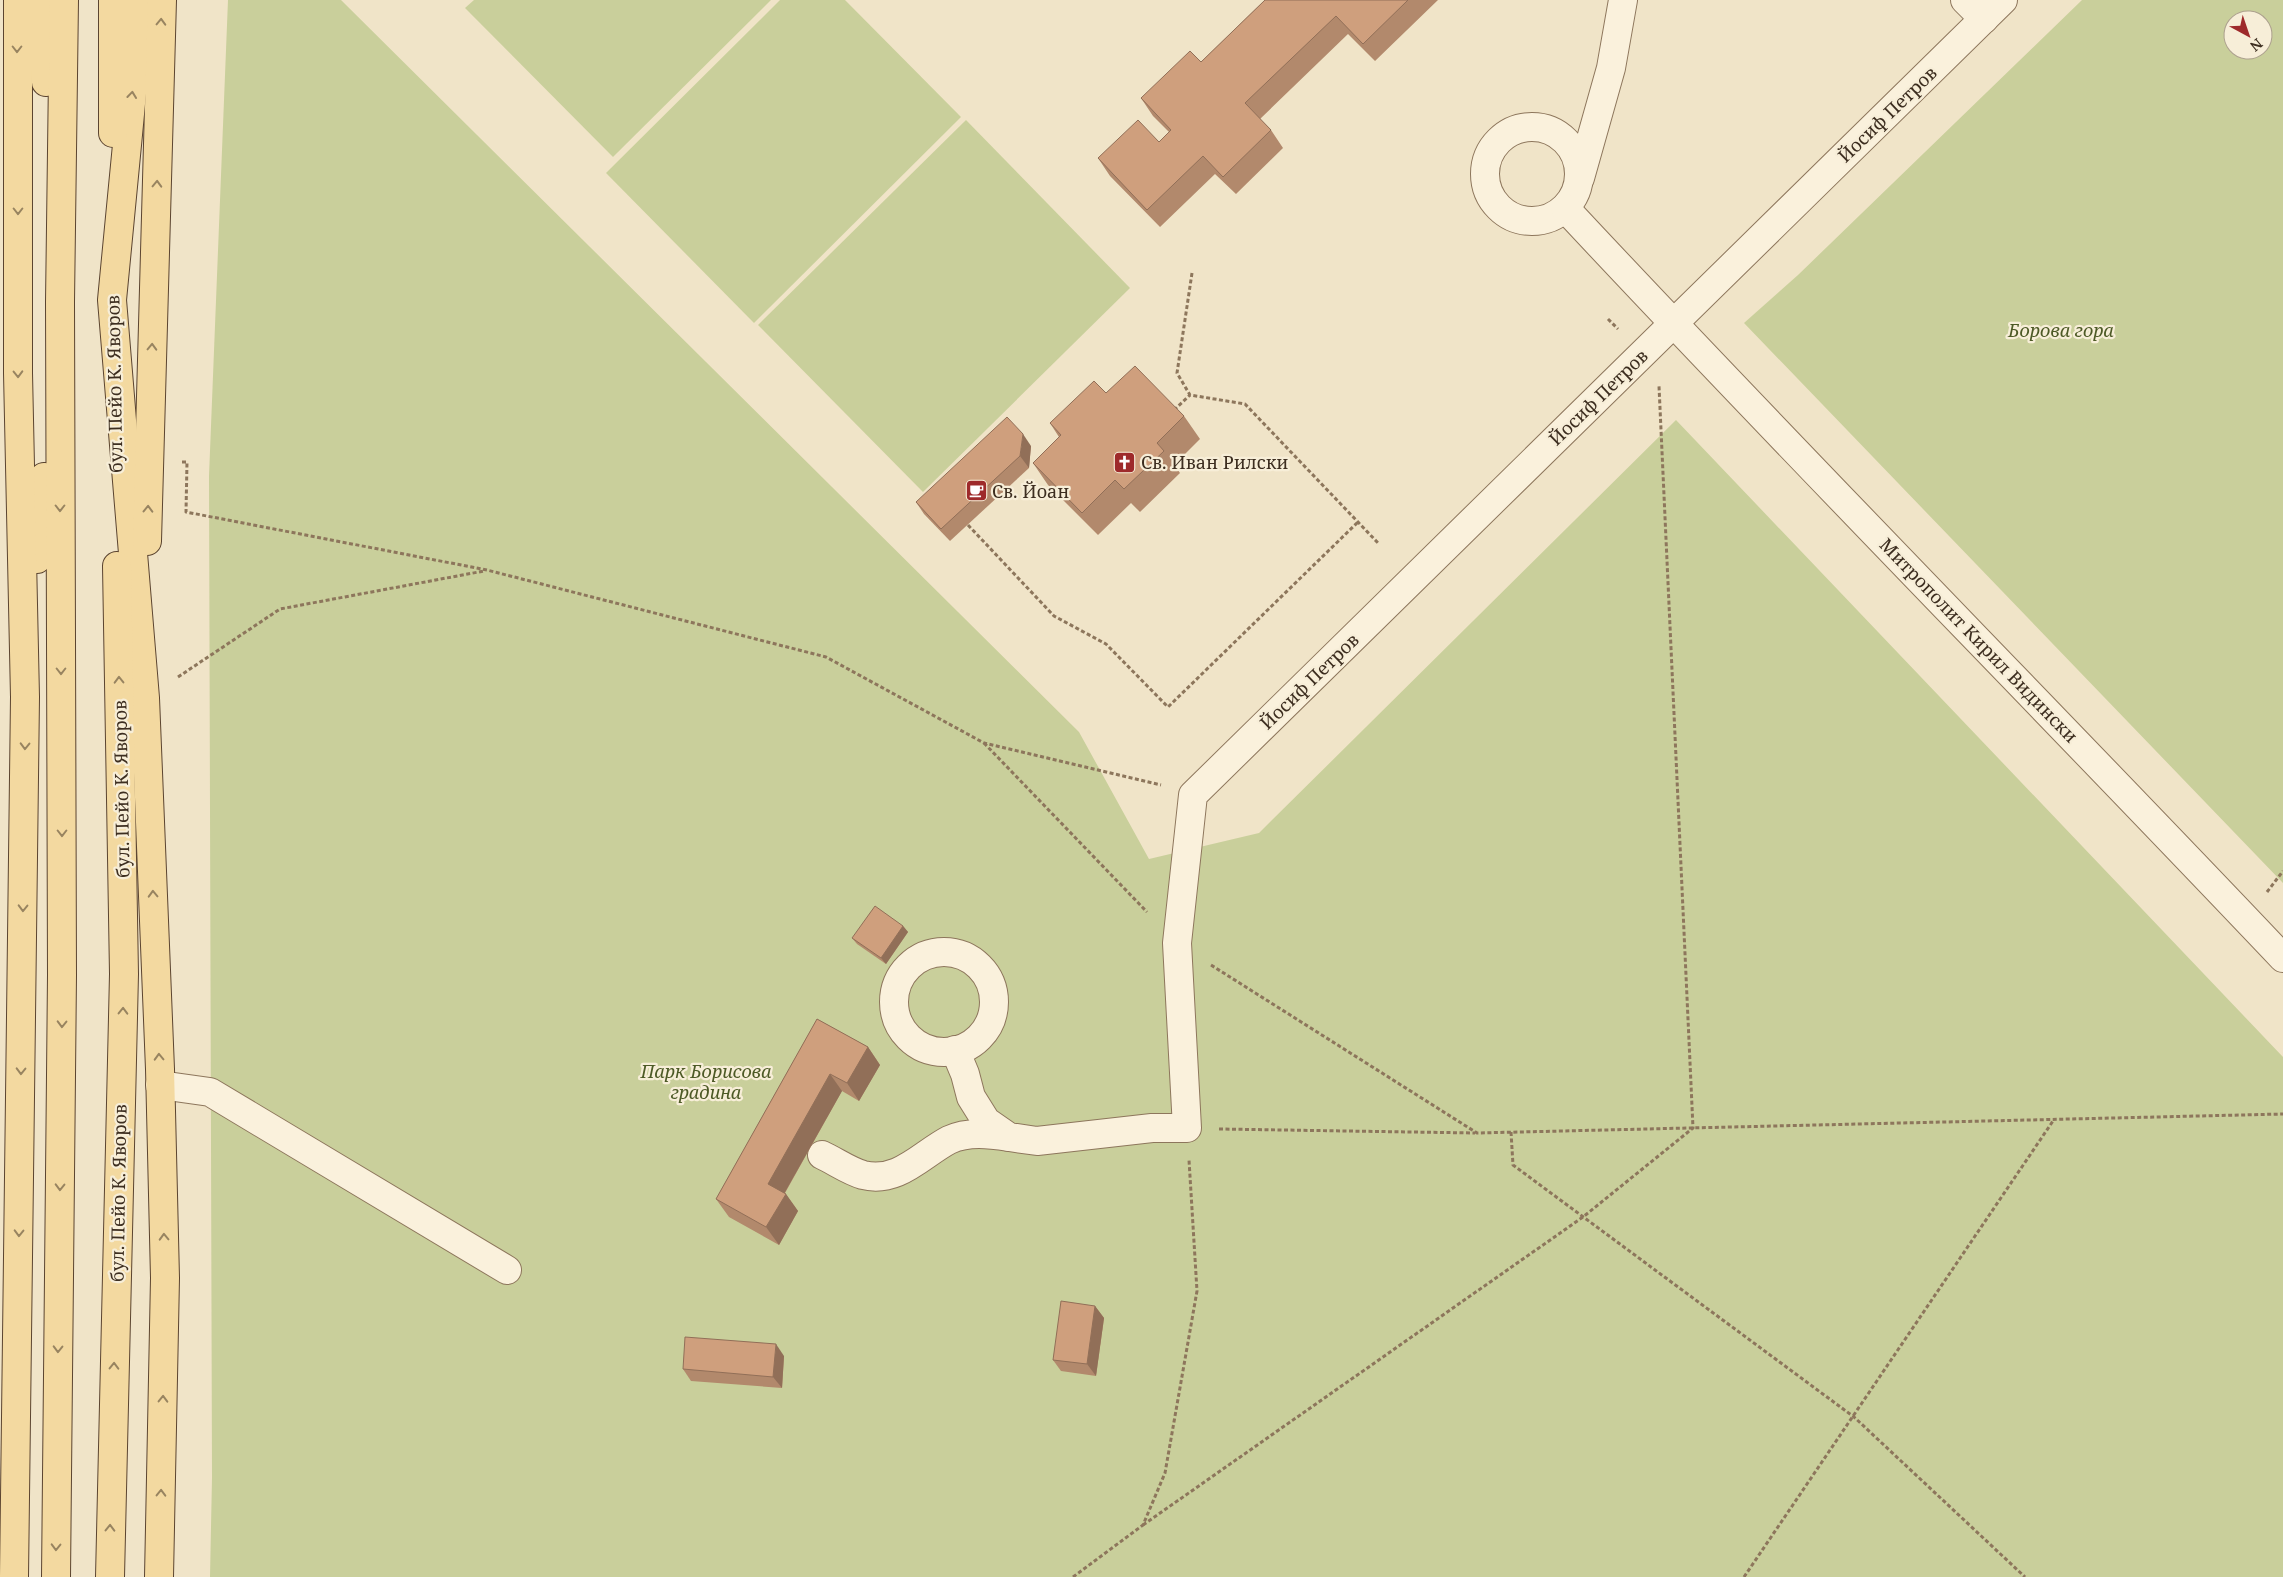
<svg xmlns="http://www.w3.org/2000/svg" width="2283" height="1577" font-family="'Noto Serif',serif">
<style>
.green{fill:#c9cf9b;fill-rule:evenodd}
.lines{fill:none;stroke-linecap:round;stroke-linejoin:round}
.minor-casing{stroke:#8d765c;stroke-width:30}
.major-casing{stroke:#5b4430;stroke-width:30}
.path{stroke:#8d765c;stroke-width:3;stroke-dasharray:4 2.5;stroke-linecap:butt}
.minor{stroke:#faf1dc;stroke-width:28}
.major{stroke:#f3d9a0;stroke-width:28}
.wall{fill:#b2896c}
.shaded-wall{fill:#916f58}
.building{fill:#cf9f7d;stroke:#916f58}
.oneway{stroke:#988460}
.labels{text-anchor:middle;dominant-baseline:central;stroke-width:4.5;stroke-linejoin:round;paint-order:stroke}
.street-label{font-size:18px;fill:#3d2e20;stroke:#f7eed8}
.park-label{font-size:18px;font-style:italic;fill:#4d5a26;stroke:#f7eed8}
.poi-label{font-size:18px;fill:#3d2e20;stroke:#f7eed8;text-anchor:start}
</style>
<rect width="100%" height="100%" fill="#f0e4c8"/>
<g class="green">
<polygon points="228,0 341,0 1079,732 1149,859 1259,833 1676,420 2283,1057 2283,1577 210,1577 212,1478 209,476"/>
<polygon points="474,0 771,0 613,157 465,8"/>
<polygon points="780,0 845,0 961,117 754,323 606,173"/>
<path d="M2082 0H2283V883L1744 323 1798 275ZM2233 20H2263V50H2233Z"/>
<polygon points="966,120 1130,288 923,492 758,325"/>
</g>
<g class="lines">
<defs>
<g id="minor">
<polyline points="1965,0 1984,19"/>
<circle cx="1532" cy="174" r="47"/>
<polyline points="1580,178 1611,68 1623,0"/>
<path d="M1565 208C1801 461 2045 707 2283 958"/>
<circle cx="944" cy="1002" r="50"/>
<polyline points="955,1050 965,1074 971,1097 986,1121 1009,1137 1037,1141 1152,1128 1187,1128 1177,943 1193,795 2003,0"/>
<polyline points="160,1085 210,1092 507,1270"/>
<path d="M822 1155C835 1161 849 1171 863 1175 898 1184 922 1154 949 1140 968 1131 990 1134 1009 1137"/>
</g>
<g id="major">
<polyline points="41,0 46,82"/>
<polyline points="141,0 112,300 145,698 160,1069 165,1278 159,1577"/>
<polyline points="113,133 113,0"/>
<polyline points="147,541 162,0"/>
<polyline points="37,559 44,477"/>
<polyline points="14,1577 25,697 18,373 18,0"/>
<polyline points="56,1577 62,975 60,302 64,0"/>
<polyline points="110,1577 124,974 117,566"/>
</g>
</defs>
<use href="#minor" class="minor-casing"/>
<use href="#major" class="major-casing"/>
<g class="path">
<polyline points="1192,273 1177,373 1190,395 1245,404 1379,544"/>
<polyline points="1608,319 1618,329"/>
<polyline points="1174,410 1190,395"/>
<polyline points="182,462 187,462 186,512 487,570 826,657 984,743 1161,785"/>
<polyline points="968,525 1054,616 1106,644 1168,707 1358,522"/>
<polyline points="178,677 280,609 484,571"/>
<polyline points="984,743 1147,912"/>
<polyline points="2267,892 2283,871"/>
<polyline points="1211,965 1477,1133 2283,1114"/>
<polyline points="1219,1129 1475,1133"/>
<polyline points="1511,1132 1513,1165 1854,1417 2025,1577"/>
<polyline points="1143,1525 1583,1217 1693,1128 1659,386"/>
<polyline points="1073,1577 1143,1525 1165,1473 1197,1291 1189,1160"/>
<polyline points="1744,1577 2053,1121"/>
</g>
<use href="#minor" class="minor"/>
<use href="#major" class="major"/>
</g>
<g class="wall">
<polygon points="1265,0 1438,0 1375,61 1348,34 1260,119 1271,130 1283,148 1236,194 1215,174 1160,227 1110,176 1098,158 1159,142 1169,132 1153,116 1141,98 1201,62"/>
<polygon points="1106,393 1184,416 1200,439 1174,465 1180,473 1140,512 1131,503 1098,535 1048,485 1033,463 1059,437 1050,423"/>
<polygon points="1031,446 1029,468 950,541 924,514 916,502"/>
<polygon points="903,926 908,932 886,964 857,944 852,938"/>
<polygon points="817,1019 868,1047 880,1065 859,1101 842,1091 785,1193 798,1211 779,1245 729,1217 716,1199"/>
<polygon points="1095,1306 1104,1318 1096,1376 1061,1371 1053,1360"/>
<polygon points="784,1356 782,1388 691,1381 683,1369"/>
</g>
<g class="shaded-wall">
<polygon points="1023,434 1031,446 1029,468 1020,456"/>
<polygon points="903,926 908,932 886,964 881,958"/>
<polygon points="868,1047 880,1065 859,1101 847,1083"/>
<polygon points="830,1074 842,1091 780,1201 768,1184"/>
<polygon points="786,1194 798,1211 779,1245 766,1227"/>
<polygon points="1095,1306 1104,1318 1096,1376 1087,1364"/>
<polygon points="776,1344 784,1356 782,1388 773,1377"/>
</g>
<g class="building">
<polygon points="1265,0 1408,0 1363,44 1336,16 1245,103 1271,130 1223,177 1203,156 1147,210 1098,158 1138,120 1159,142 1171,130 1141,98 1190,51 1201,62"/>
<polygon points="1135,366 1184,416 1157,443 1164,451 1124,489 1115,480 1082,513 1033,463 1061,435 1050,423 1094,381 1106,393"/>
<polygon points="1007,417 1023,434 1020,456 941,529 916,502"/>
<polygon points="875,906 903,926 881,958 852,938"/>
<polygon points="817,1019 868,1047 847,1083 830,1074 768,1184 786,1194 766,1227 716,1199"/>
<polygon points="1061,1301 1095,1306 1087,1364 1053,1360"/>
<polygon points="685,1337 776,1344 773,1377 683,1369"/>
</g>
<defs><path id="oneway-chevron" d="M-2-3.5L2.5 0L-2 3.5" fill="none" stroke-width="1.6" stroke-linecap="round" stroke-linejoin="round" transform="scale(1.25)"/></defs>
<g class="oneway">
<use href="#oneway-chevron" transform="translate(161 22) rotate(-88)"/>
<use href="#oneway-chevron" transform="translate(17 49) rotate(90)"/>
<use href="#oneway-chevron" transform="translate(132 95) rotate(-84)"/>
<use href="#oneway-chevron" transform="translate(157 184) rotate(-88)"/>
<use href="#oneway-chevron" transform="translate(18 211) rotate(90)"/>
<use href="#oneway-chevron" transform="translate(152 347) rotate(-88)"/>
<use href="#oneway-chevron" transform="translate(18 374) rotate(89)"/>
<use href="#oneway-chevron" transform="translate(60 508) rotate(90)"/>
<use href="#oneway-chevron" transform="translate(148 509) rotate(-89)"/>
<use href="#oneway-chevron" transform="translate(61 671) rotate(90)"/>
<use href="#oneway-chevron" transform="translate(119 680) rotate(-91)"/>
<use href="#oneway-chevron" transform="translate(25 746) rotate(91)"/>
<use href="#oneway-chevron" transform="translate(62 833) rotate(90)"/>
<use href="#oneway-chevron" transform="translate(153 894) rotate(-92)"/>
<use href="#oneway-chevron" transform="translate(23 908) rotate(91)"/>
<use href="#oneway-chevron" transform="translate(123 1011) rotate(-89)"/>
<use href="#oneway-chevron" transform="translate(62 1024) rotate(91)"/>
<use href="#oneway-chevron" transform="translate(159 1057) rotate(-92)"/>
<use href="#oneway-chevron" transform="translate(21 1071) rotate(91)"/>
<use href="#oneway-chevron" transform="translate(60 1187) rotate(91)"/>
<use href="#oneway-chevron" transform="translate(19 1233) rotate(91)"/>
<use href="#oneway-chevron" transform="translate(164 1237) rotate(-92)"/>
<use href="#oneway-chevron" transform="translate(58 1349) rotate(91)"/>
<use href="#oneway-chevron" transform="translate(114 1366) rotate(-89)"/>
<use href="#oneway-chevron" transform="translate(163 1399) rotate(-89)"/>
<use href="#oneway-chevron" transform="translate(161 1493) rotate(-89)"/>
<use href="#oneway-chevron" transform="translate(110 1528) rotate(-89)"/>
<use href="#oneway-chevron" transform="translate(56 1547) rotate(91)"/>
</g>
<defs>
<symbol id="church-square" viewBox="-11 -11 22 22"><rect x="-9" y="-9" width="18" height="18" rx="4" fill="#9e2a2b" stroke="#f7eed8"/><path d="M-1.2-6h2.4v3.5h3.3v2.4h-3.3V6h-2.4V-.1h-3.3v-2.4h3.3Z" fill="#fff"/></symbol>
<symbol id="cafe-square" viewBox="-11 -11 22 22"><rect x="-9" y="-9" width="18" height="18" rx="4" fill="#9e2a2b" stroke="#f7eed8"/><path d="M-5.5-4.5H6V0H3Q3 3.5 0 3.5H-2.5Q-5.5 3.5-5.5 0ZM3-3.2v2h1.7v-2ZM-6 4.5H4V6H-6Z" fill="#fff"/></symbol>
</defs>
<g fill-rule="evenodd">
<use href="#church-square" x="1112" y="450" width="25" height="25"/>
<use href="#cafe-square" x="964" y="478" width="25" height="25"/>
</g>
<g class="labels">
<g class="street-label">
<text transform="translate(1887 114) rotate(-44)">Йосиф Петров</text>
<text transform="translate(114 384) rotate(-91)">бул. Пейо К. Яворов</text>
<text transform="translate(1598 397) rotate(-44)">Йосиф Петров</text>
<text transform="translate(1979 640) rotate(46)">Митрополит Кирил Видински</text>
<text transform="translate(1309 681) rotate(-44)">Йосиф Петров</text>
<text transform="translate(121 789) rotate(-91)">бул. Пейо К. Яворов</text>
<text transform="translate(118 1193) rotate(-89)">бул. Пейо К. Яворов</text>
</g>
<g class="park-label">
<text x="2061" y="330">Борова гора</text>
<text x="706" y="1071">Парк Борисова<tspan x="706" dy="21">градина</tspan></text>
</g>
<g class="poi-label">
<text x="1141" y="462">Св. Иван Рилски</text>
<text x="992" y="491">Св. Йоан</text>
</g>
</g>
<g transform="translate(2248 35) rotate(140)"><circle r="24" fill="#f7eed8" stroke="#ada18e"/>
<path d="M0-4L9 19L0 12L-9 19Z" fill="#9e2a2b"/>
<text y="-8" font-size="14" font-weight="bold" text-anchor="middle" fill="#3d2e20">N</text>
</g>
</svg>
